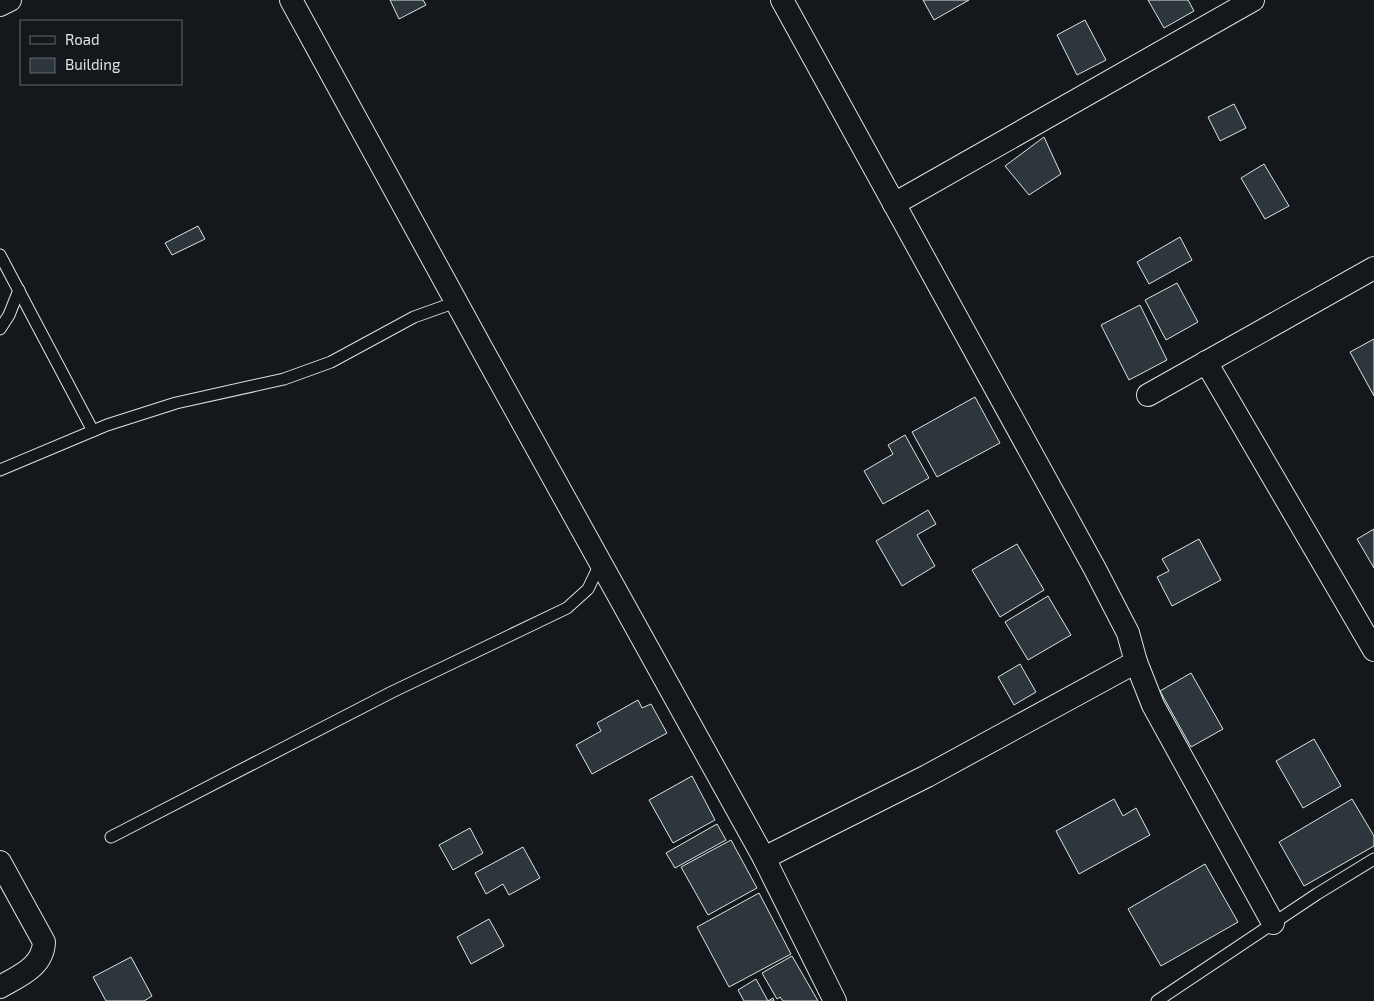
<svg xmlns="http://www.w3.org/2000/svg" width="1374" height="1001" font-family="'Exo 2',sans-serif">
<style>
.building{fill:#2c363c;stroke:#d8e6dc}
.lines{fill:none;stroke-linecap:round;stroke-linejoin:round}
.service-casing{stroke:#d8e6dc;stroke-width:13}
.minor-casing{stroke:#d8e6dc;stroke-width:24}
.service{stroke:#14181c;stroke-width:11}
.minor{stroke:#14181c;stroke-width:22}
</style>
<rect width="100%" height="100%" fill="#14181c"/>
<g class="building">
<polygon points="390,0 423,0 426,5 399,19"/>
<polygon points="923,0 969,0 934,20"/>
<polygon points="1148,0 1188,0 1194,11 1164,28"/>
<polygon points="1085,20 1106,60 1077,75 1057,35"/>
<polygon points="1234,104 1246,128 1220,141 1208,117"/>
<polygon points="1044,137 1061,174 1029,195 1005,166"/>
<polygon points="1264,164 1289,206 1265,219 1241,178"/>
<polygon points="198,226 205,239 172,255 165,243"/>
<polygon points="1180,237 1192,260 1149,284 1137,262"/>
<polygon points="1177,283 1198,322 1166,340 1145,300"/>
<polygon points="1140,305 1167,360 1129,380 1101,325"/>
<polygon points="1374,339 1374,396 1350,352"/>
<polygon points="975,397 1000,443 937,477 912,432"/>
<polygon points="905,435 929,478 883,504 864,471 893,454 888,445"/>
<polygon points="928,510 936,524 917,535 935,566 902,586 876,541"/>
<polygon points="1374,529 1374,568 1357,539"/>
<polygon points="1199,539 1221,580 1172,606 1157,577 1169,571 1162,559"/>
<polygon points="1017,544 1044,590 1000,617 972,570"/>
<polygon points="1048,596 1071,635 1028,660 1005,622"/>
<polygon points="1020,664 1036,692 1014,705 998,677"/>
<polygon points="1191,673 1223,729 1191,747 1160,691"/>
<polygon points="638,700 642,708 651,704 667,733 592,774 576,745 601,731 597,723"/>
<polygon points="1314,739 1341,786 1303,808 1276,761"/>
<polygon points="692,776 715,820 673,843 649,800"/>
<polygon points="1114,799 1123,816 1136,808 1150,835 1079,874 1056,831"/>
<polygon points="1352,799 1374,836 1374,846 1304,886 1279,842"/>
<polygon points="717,824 726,840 675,868 666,853"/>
<polygon points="470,828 483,853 453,870 439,845"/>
<polygon points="731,840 757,888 708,915 681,867"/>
<polygon points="523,847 540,878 509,895 503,884 486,894 475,873"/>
<polygon points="1205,864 1238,922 1161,966 1128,909"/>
<polygon points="759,893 791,954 729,987 697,927"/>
<polygon points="489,919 504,946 471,964 457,937"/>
<polygon points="792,956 818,1001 783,1001 780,997 777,999 762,973"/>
<polygon points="131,957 152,996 144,1001 106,1001 93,977"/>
<polygon points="756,979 768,1001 773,998 774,1001 744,1001 738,990"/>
</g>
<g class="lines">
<defs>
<g id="service">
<polyline points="0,255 93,431"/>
<polyline points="0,329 9,315 19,290"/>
<polyline points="0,470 107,425 176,403 284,379 331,362 414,317 456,302"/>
<polyline points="111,837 392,692 567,608 588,589 600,564"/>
<polyline points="1157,1001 1317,894 1374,859"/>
</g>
<g id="minor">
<polyline points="291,0 482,349 764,858 835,1001"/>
<polyline points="782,0 1095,569 1128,633 1136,662"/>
<polyline points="0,5 10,0"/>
<polyline points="894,204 1253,0"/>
<polyline points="1206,362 1374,650"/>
<polyline points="1148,395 1374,268"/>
<polyline points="764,858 927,776 1136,662 1153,705 1273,923"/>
<path d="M0 862 44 942C43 967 19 976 0 987"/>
</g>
</defs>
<use href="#service" class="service-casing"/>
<use href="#minor" class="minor-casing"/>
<use href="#service" class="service"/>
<use href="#minor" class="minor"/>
</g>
<rect x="20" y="20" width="162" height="65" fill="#14181c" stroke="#626a69"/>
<rect x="30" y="36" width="25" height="8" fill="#14181c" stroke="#626a69"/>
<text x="65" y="45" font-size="15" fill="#d8e6dc">Road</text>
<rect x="30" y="58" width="25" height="15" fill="#2c363c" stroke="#626a69"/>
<text x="65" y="70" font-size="15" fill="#d8e6dc">Building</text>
</svg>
